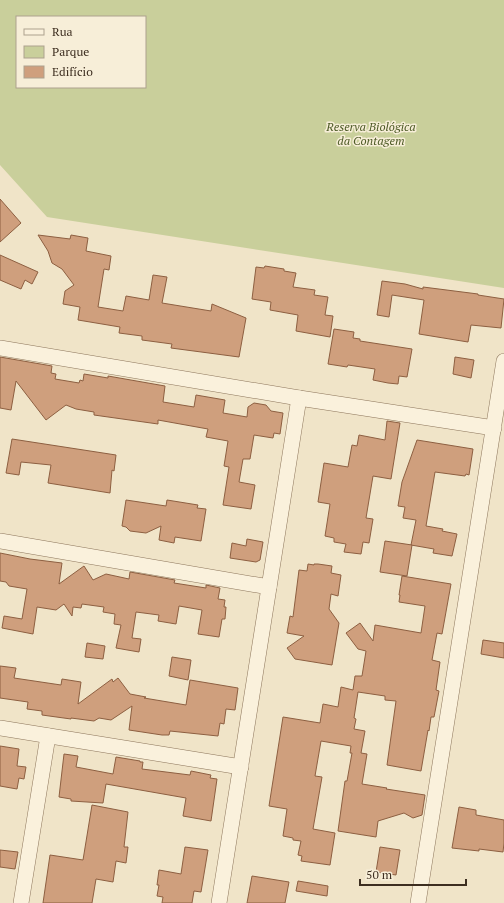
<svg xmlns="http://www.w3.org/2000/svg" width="504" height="903" font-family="'PT Serif',serif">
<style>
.green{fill:#c9cf9b;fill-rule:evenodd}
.building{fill:#cf9f7d;stroke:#8d5f41}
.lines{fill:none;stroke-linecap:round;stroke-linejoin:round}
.street-casing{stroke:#8d765c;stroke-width:16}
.street{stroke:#faf1dc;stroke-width:15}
.labels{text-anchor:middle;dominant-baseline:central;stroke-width:3;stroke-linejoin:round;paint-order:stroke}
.park-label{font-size:12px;font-style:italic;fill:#4d5a26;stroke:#f7eed8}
</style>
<rect width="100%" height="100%" fill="#f0e4c8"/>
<path class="green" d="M0 0H504V288L47 217 0 165ZM17 17H145V87H17Z"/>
<g class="building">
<polygon points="0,199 21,223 0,242"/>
<polygon points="38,235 70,239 71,235 88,238 86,251 111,256 109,270 104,269 98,307 123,311 126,296 149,300 153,275 167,277 162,303 211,311 212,304 246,318 239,357 171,348 172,344 142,340 142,336 119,333 120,327 78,320 80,307 63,304 65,291 74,285 62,269 52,263 48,251"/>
<polygon points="0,255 38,272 32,284 25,280 21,289 0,280"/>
<polygon points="265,266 284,269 284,271 296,273 293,287 315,290 314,295 328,297 325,315 333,316 330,337 296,331 298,315 270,310 271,302 252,299 256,267 264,268"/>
<polygon points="382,281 405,284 423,289 423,287 478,294 478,295 504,299 501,328 471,325 468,342 419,334 424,300 392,295 389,317 377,315"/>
<polygon points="334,329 354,332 353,338 360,339 360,341 412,349 407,377 399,376 398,384 388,383 373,380 375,369 348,365 347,367 328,364"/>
<polygon points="0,357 52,366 51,373 56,374 55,379 79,383 80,380 83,381 84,374 108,378 108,376 165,386 163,402 194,407 196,395 225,400 223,413 247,417 248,407 254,403 266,405 271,411 283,413 280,434 274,433 273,438 254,435 250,459 243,459 239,482 255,485 251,509 223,505 229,467 224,466 228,441 206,437 208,429 158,420 158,424 94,415 94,412 76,409 66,405 46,420 16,381 11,410 0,408"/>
<polygon points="455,357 474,360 471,378 453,374"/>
<polygon points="387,421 400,423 391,479 373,476 366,518 373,519 369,543 363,542 361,554 344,552 346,544 334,542 334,538 325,536 330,504 318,502 324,463 348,467 352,445 357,446 359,435 385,440"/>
<polygon points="12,439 116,455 114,471 112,470 110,493 48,483 51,465 21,462 19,475 6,473"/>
<polygon points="417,440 473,449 469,475 466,474 465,476 435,472 426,526 443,529 442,531 457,534 452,556 433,553 434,549 411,545 416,520 403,518 405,507 398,506 402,482"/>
<polygon points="126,500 166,506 167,500 198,505 197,508 206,509 201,541 175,537 174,543 159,540 161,526 146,533 130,531 126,527 122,526"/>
<polygon points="247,539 263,542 260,560 256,562 230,558 232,543 246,546"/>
<polygon points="385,541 412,545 407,576 380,572"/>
<polygon points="0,553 30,559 62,563 59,584 84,566 93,580 106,574 129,579 130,572 175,580 174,583 206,588 206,585 220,588 218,599 225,600 224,607 226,607 225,619 222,619 219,637 198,634 202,610 179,606 176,624 158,621 159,615 136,612 132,638 141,639 139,652 116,648 121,625 114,624 115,614 103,612 104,607 82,604 81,608 73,607 72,616 64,604 56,610 37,607 33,634 2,628 4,616 22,619 27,589 9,586 6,582 0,581"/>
<polygon points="308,564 314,565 314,564 318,564 332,566 331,573 341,575 338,596 331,594 329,609 339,623 332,665 295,659 287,648 304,636 287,633 290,616 293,617 299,570 307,571"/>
<polygon points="402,576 451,584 442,634 437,633 432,660 440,662 436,690 439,691 434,717 431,717 429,731 428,730 421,771 387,765 396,701 385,700 385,696 358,692 354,718 356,719 354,729 365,731 361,753 367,754 362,784 387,788 386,789 425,795 422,815 413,818 404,813 378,821 376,837 338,831 345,781 347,781 352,753 350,753 351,746 321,741 315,776 322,777 313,829 335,833 330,865 301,861 302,856 298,855 301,841 293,840 293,838 283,836 287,809 269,806 283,717 320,723 323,704 338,707 341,687 353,690 355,676 362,676 366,651 358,649 346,633 360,623 373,641 375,625 421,633 425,606 399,602 400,595 399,595"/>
<polygon points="483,640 504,643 504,658 481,654"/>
<polygon points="87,643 105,646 103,659 85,657"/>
<polygon points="172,657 191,660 188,680 169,676"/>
<polygon points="0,666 16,668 14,678 61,685 62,679 81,682 78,704 112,679 113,682 118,678 130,694 146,697 144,698 186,705 190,680 238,688 235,710 226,709 224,724 220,723 218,736 170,731 169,735 162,735 129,730 132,706 111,720 99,718 94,721 71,718 71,719 42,715 42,711 27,709 28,702 0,698"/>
<polygon points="0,746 19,749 17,766 26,767 24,779 19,778 17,789 0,786"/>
<polygon points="64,754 78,756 76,767 113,774 116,757 140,761 140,762 143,762 142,769 190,775 191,771 211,775 210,778 217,779 211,821 183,816 186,798 106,784 103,803 71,801 71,799 59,797"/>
<polygon points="92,805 128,812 124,847 128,847 126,863 116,861 113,882 96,879 92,903 43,903 50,855 83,860"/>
<polygon points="459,807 476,810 476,815 504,820 504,843 503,852 479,849 479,851 452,848"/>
<polygon points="185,847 208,850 201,892 194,891 192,903 162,903 163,897 157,896 159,885 157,885 159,870 181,874"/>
<polygon points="380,847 400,850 396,875 376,872"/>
<polygon points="0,850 18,852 15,869 0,867"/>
<polygon points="252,876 289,882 285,903 247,903"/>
<polygon points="298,881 328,886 327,896 296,891"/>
</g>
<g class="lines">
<defs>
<g id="street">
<polyline points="0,348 299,398 494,428"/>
<polyline points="0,541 269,587"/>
<polyline points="0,728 241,767"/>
<polyline points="21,903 48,736"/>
<polyline points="219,903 299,398"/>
<polyline points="418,903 504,361"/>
</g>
</defs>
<use href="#street" class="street-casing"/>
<use href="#street" class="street"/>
</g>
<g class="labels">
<g class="park-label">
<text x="371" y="126">Reserva Biológica<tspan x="371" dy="14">da Contagem</tspan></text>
</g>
</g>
<rect x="16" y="16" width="130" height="72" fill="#f7eed8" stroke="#ada18e"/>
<rect x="24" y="29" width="20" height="6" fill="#faf1dc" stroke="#ada18e"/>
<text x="52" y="36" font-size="12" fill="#3d2e20">Rua</text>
<rect x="24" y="46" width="20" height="12" fill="#c9cf9b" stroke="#ada18e"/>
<text x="52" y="56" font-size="12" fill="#3d2e20">Parque</text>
<rect x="24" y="66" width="20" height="12" fill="#cf9f7d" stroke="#ada18e"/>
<text x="52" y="76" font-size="12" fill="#3d2e20">Edifício</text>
<path d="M360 879v6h106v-6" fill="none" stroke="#3d2e20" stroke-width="2"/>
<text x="366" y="879" font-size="12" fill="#3d2e20" stroke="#f7eed8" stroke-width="3" paint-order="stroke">50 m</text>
</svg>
